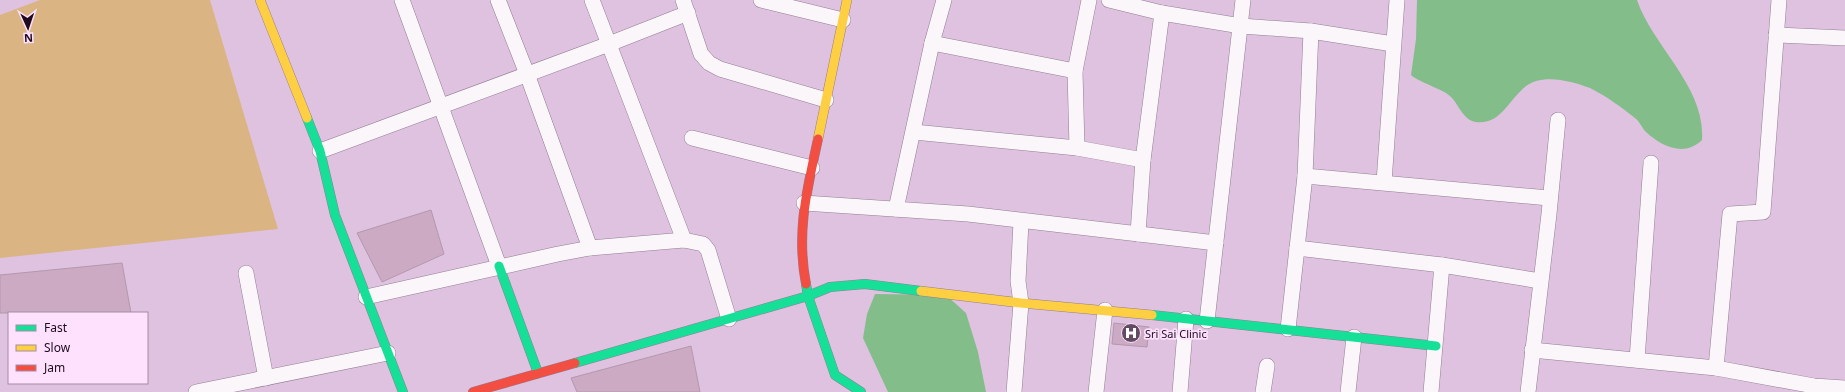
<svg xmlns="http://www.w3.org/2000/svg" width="1845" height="392" font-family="'Noto Sans',sans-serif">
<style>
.green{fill:#dbb484}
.water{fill:#83be8a}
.building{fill:#ccaac4;stroke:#b298ad}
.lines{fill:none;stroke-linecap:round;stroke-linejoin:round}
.street-casing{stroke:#937d93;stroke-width:16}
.fast-casing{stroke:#937d93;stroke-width:10}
.slow-casing{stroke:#937d93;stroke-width:10}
.jam-casing{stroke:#937d93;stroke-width:10}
.street{stroke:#faf6fa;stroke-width:15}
.fast{stroke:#16e098;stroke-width:9}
.slow{stroke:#ffcf43;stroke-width:9}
.jam{stroke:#f24e42;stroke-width:9}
.labels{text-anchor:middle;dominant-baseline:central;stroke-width:3.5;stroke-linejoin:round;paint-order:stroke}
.poi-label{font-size:11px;fill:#1f0b1f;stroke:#fde1fd;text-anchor:start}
</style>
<rect width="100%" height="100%" fill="#dfc2e0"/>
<polygon class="green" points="40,0 210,0 278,229 0,258 0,15"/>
<g class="water">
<path d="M1417 0H1637C1653 47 1706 87 1702 140 1685 157 1662 147 1646 132 1642 128 1640 122 1635 118 1621 107 1606 96 1590 88 1574 82 1553 76 1536 81 1512 88 1505 126 1476 122 1463 120 1459 105 1451 97 1444 89 1422 84 1411 75L1416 39Z"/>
<polygon points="875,294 946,295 966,313 978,352 986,392 888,392 863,338 867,314"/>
</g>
<g class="building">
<polygon points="431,210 444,254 382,282 357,233"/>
<polygon points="122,263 131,313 0,313 0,275"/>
<polygon points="1114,323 1149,327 1147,347 1112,344"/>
<polygon points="691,346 700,392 577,392 571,378"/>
</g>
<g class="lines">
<defs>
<g id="street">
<polyline points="402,0 499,266"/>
<polyline points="498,0 527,74 590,248"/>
<polyline points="592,0 684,240"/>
<polyline points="683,0 701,54 709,63 720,69 826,100"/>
<polyline points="761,0 843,20"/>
<polyline points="1109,0 1162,13 1241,26 1311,31 1393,44"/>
<polyline points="1776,35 1845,38"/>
<polyline points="932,43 1075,71"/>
<polyline points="914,132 1077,148 1143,160"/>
<polyline points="692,138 812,168"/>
<polyline points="1077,148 1075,71 1089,0"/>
<polyline points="320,151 609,44 688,13"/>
<polyline points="1305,176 1549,198"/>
<polyline points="1384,182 1397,0"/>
<polyline points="804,203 968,214 1216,243"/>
<polyline points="896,209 932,43 944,0"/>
<polyline points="1138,234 1143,160 1162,13"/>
<polyline points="1297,248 1442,265 1540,281"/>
<polyline points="246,273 266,378"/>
<polyline points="366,297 558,254 590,248 684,240 703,244 708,250 729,319"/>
<polyline points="1207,321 1243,0"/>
<polyline points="1288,329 1305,176 1311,31"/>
<polyline points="1532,350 1716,368 1814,386 1845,388"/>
<polyline points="1637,360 1651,163"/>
<polyline points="1716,368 1730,214 1763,212 1779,0"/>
<polyline points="196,392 388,353"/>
<polyline points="1014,392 1021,303 1018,281 1021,222"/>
<polyline points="1096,392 1105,310"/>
<polyline points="1180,392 1186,319"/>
<polyline points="1263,392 1267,366"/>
<polyline points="1348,392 1354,337"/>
<polyline points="1431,392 1442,265"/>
<polyline points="1528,392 1549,214 1558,120"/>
</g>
<g id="fast">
<polyline points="307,118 320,151 335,215 403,392"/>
<polyline points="499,266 538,373"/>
<polyline points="806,284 808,296 835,375 861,392"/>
<polyline points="1152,315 1436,346"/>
<polyline points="575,363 808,296 830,287 865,284 921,291"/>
</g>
<g id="slow">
<polyline points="260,0 307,118"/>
<polyline points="818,139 847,0"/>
<polyline points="921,291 1021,303 1152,315"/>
</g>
<g id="jam">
<path d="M806 284C796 232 807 190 818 139"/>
<polyline points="473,392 575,363"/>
</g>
</defs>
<use href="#street" class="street-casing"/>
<use href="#fast" class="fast-casing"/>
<use href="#slow" class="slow-casing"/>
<use href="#jam" class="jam-casing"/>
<use href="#street" class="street"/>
<use href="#fast" class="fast"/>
<use href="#slow" class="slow"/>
<use href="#jam" class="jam"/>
</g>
<defs>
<symbol id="hospital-disc" viewBox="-11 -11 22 22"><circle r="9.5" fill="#624b63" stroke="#fde1fd"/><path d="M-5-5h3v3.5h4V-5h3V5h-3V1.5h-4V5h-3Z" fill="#fff"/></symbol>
</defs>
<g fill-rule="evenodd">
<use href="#hospital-disc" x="1120" y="322" width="22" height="22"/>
</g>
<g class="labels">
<g class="poi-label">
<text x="1145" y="333">Sri Sai Clinic</text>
</g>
</g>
<rect x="8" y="312" width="140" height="72" fill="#fde1fd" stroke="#a48ba4"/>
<rect x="16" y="325" width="20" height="6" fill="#16e098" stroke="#a48ba4"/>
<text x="44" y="332" font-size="12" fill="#1f0b1f">Fast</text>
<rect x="16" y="345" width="20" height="6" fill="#ffcf43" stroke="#a48ba4"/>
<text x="44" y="352" font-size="12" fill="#1f0b1f">Slow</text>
<rect x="16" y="365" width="20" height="6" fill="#f24e42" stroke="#a48ba4"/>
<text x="44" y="372" font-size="12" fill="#1f0b1f">Jam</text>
<g transform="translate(28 28) rotate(177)" stroke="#fde1fd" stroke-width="3" paint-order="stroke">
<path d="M0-3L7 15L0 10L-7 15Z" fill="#1f0b1f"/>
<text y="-6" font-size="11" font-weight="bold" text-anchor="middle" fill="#1f0b1f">N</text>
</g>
</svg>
